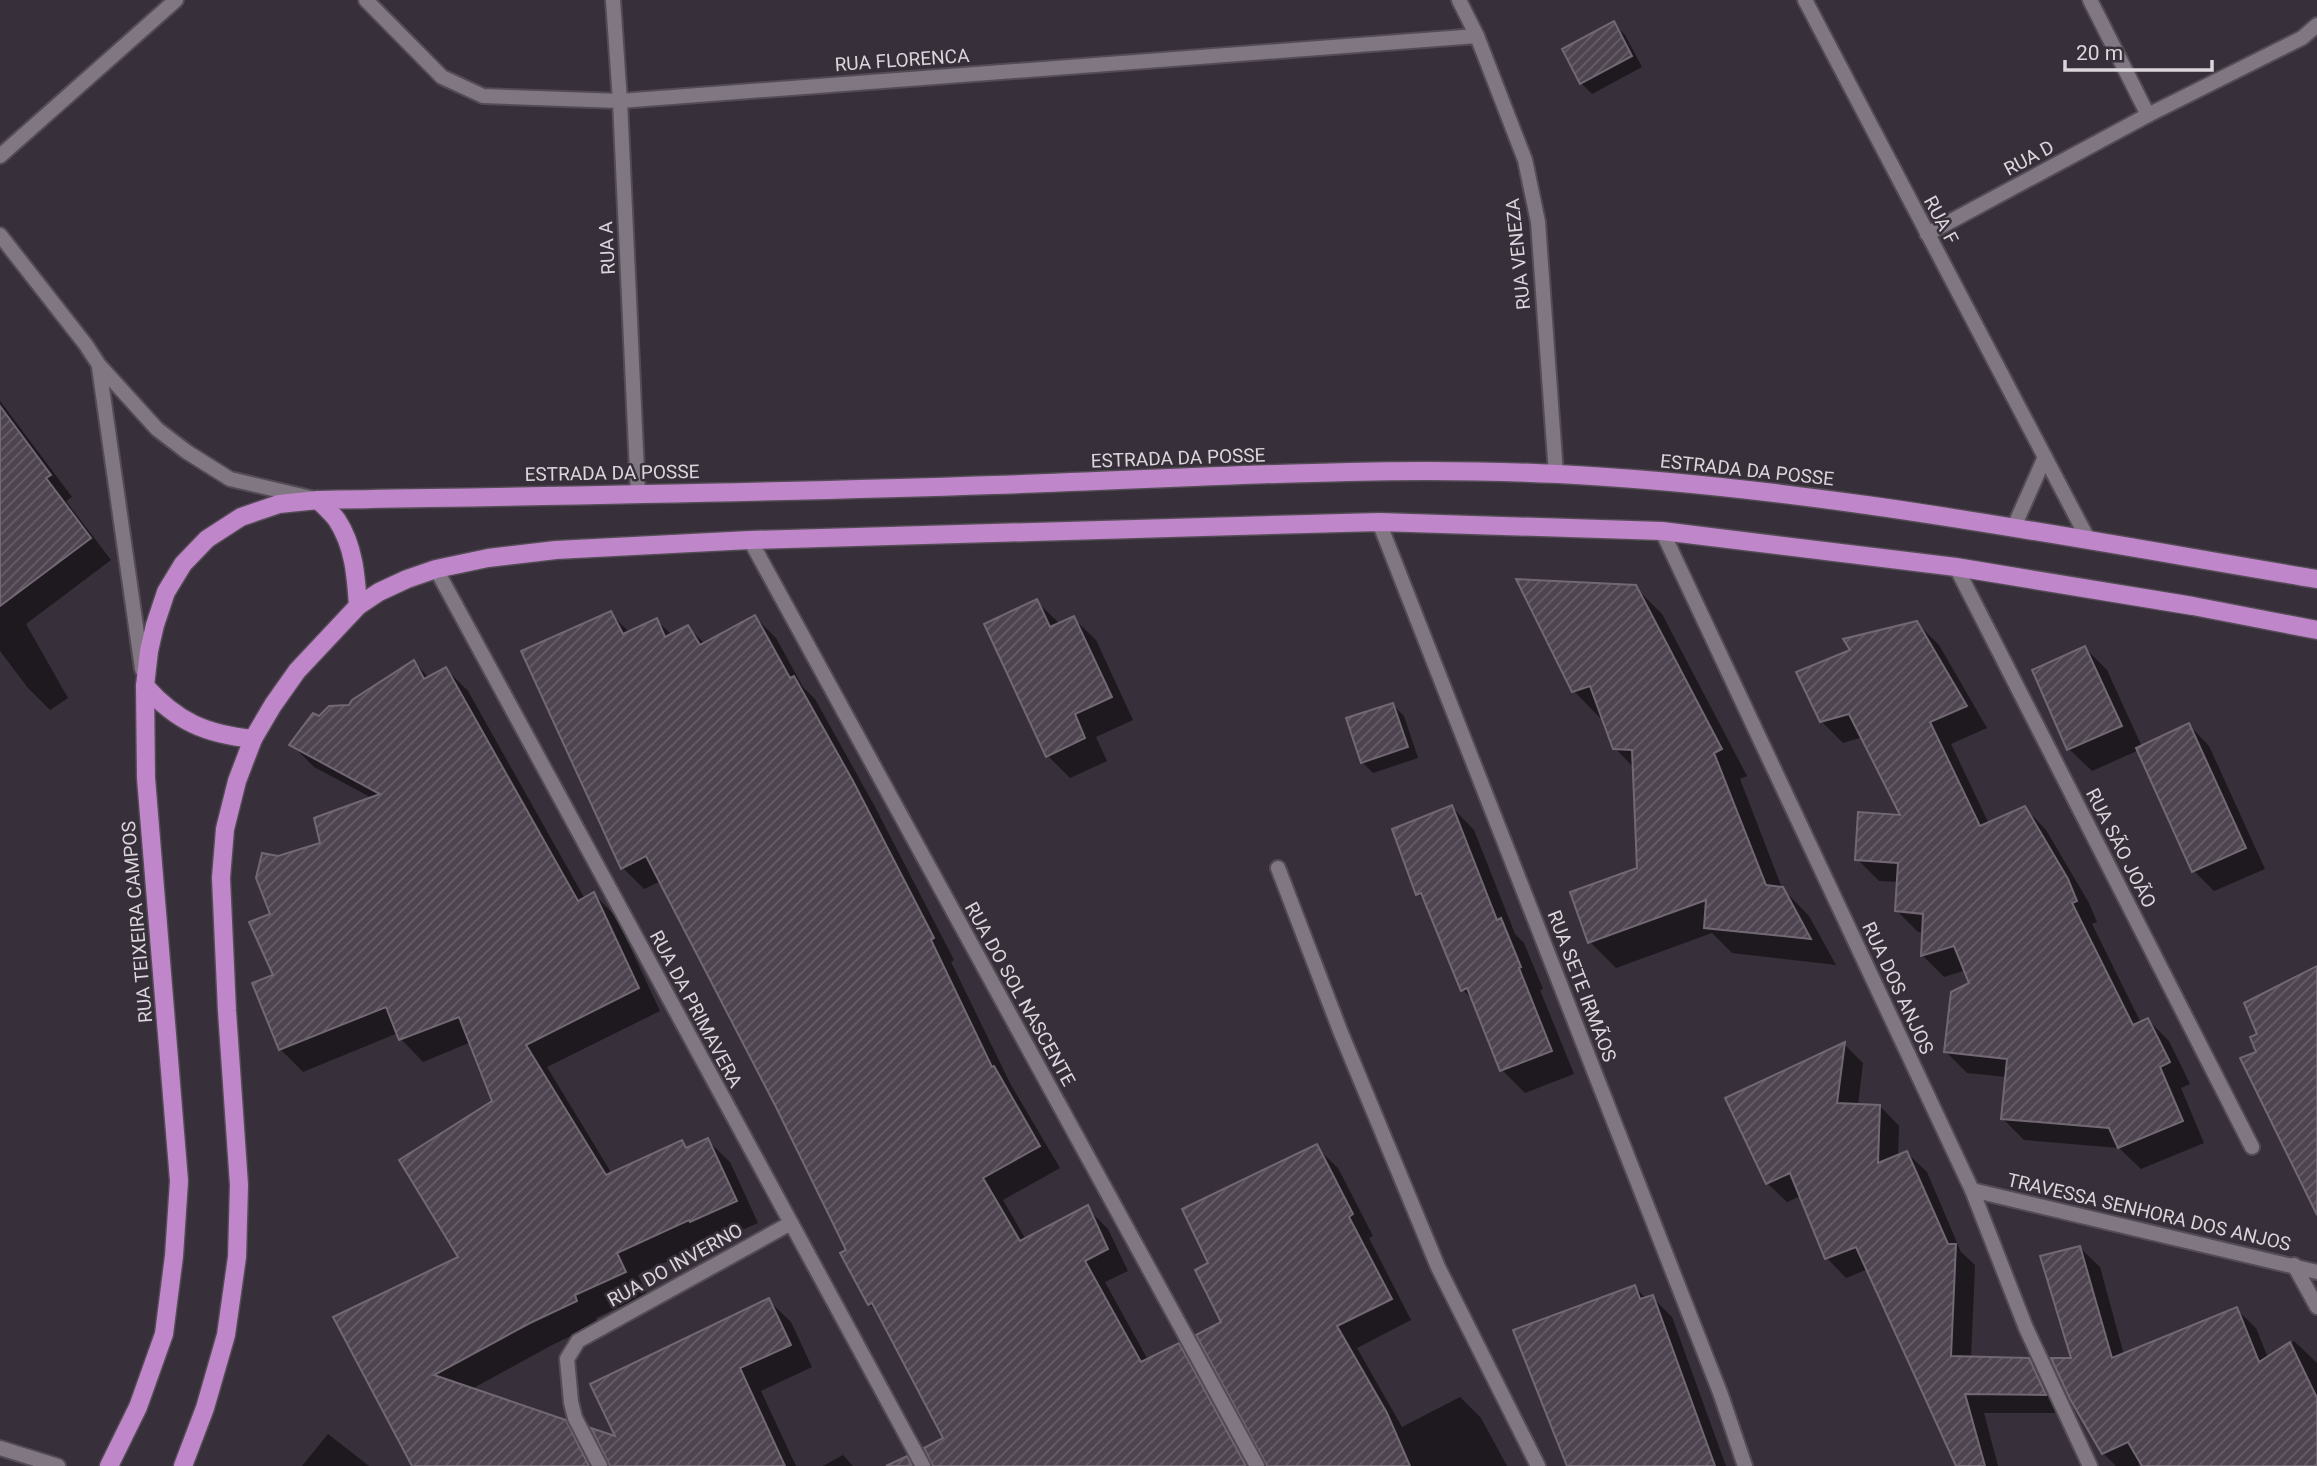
<svg xmlns="http://www.w3.org/2000/svg" width="2317" height="1466" font-family="Roboto,sans-serif">
<style>
.shadow{fill:#0007}
.building{fill:url(#building-hatch);stroke:#726874;stroke-width:2}
.lines{fill:none;stroke-linecap:round;stroke-linejoin:round}
.minor-casing{stroke:#544c55;stroke-width:18}
.tertiary-casing{stroke:#544c55;stroke-width:18}
.primary-casing{stroke:#544c55;stroke-width:21}
.minor{stroke:#817783;stroke-width:14}
.tertiary{stroke:#817783;stroke-width:14}
.primary{stroke:#bf86ca;stroke-width:18}
.labels{text-anchor:middle;dominant-baseline:central;stroke-width:5;stroke-linejoin:round;paint-order:stroke}
.street-label{font-size:19px;fill:#dbd5dc;stroke:#372f39}
</style>
<defs>
<pattern id="building-hatch" width="6" height="6" patternUnits="userSpaceOnUse" patternTransform="scale(1.75)"><rect width="6" height="6" fill="#4d444f"/><path d="M-1 1l2-2M0 6l6-6M5 7l2-2" fill="none" stroke="#665e68"/></pattern>
</defs>
<rect width="100%" height="100%" fill="#372f39"/>
<g class="shadow">
<polygon points="1614,24 1625,35 1642,67 1592,94 1581,83"/>
<polygon points="0,401 72,497 66,501 111,560 26,624 68,698 50,710 28,688 0,651"/>
<polygon points="1635,587 1662,614 1747,776 1740,779 1782,888 1809,916 1836,965 1732,953 1712,933 1616,968 1590,942 1639,869 1634,768 1615,748 1603,717 1600,718 1574,691"/>
<polygon points="1036,601 1060,624 1073,618 1096,640 1133,720 1096,737 1107,761 1070,778 1048,756"/>
<polygon points="610,613 630,633 656,620 672,635 688,627 705,644 755,617 776,638 803,687 815,699 874,805 954,960 951,962 1011,1085 1060,1168 1003,1200 1026,1240 1087,1208 1108,1229 1128,1271 1105,1282 1148,1360 1178,1345 1200,1367 1255,1466 953,1466 945,1439 882,1317 869,1304 848,1251 777,1106 661,881 644,889 623,868"/>
<polygon points="1917,623 1939,645 1987,728 1951,744 1989,824 2025,808 2046,830 2089,903 2097,922 2092,924 2141,1023 2148,1020 2169,1041 2190,1084 2181,1088 2204,1143 2141,1169 2119,1148 2024,1140 2003,1119 2007,1077 1967,1073 1945,1051 1971,984 1966,970 1944,977 1923,956 1924,933 1918,932 1897,911 1899,882 1879,881 1857,859 1903,817 1863,737 1843,743 1821,721"/>
<polygon points="2085,648 2107,670 2142,747 2189,725 2209,746 2265,869 2214,891 2194,871 2139,750 2092,771 2069,749"/>
<polygon points="414,662 429,678 446,669 468,691 585,899 594,894 616,917 660,1011 547,1067 612,1174 682,1142 689,1149 707,1140 730,1162 758,1223 713,1243 711,1241 638,1275 647,1294 596,1318 598,1323 552,1345 470,1390 565,1421 587,1444 599,1466 415,1466 336,1318 460,1258 494,1102 471,1042 423,1062 401,1039 398,1033 303,1072 280,1049 272,915 278,858 322,844 372,798 314,767 292,745 319,718 350,707"/>
<polygon points="1393,705 1404,716 1418,758 1373,773 1362,762"/>
<polygon points="1452,807 1474,830 1515,934 1524,943 1543,989 1540,990 1574,1074 1525,1093 1502,1070 1475,1002 1463,990 1427,903 1418,894"/>
<polygon points="1844,1044 1863,1063 1858,1105 1880,1106 1899,1126 1898,1157 1907,1153 1927,1172 1961,1252 1975,1265 1971,1358 2028,1359 2048,1379 2064,1413 1984,1413 1998,1466 1958,1466 1868,1269 1846,1278 1827,1258 1801,1196 1787,1202 1767,1183"/>
<polygon points="1316,1147 1338,1168 1373,1236 1369,1238 1411,1320 1357,1348 1402,1427 1460,1397 1481,1418 1507,1466 1268,1466 1223,1323 1211,1264"/>
<polygon points="2080,1248 2100,1267 2124,1355 2236,1309 2256,1328 2268,1358 2294,1341 2317,1363 2317,1466 2146,1466 2143,1463 2137,1466 2116,1466 2103,1453 2073,1360"/>
<polygon points="1634,1287 1647,1299 1652,1297 1672,1317 1726,1466 1595,1466"/>
<polygon points="768,1300 791,1322 812,1367 761,1391 796,1466 611,1466 618,1439"/>
<polygon points="328,1434 369,1466 302,1466"/>
<polygon points="843,1455 853,1466 823,1466"/>
</g>
<g class="building">
<polygon points="1614,21 1632,56 1580,84 1562,49"/>
<polygon points="0,406 51,475 46,478 91,538 0,606"/>
<polygon points="1516,579 1636,585 1722,749 1714,753 1766,885 1783,887 1811,939 1704,928 1706,900 1588,943 1570,892 1637,868 1632,750 1613,749 1590,686 1572,692"/>
<polygon points="1037,599 1050,627 1074,616 1112,697 1075,714 1085,738 1046,757 984,624"/>
<polygon points="611,611 623,634 657,618 665,637 688,625 700,645 755,615 790,678 794,676 853,781 934,938 931,940 992,1067 994,1066 1040,1146 983,1178 1020,1241 1088,1205 1108,1249 1085,1261 1141,1362 1179,1343 1246,1466 933,1466 924,1448 943,1438 872,1303 868,1305 840,1253 846,1250 776,1107 646,856 621,869 521,651"/>
<polygon points="1917,621 1967,706 1930,722 1980,826 2025,806 2068,879 2077,901 2072,903 2133,1025 2148,1018 2170,1062 2160,1067 2183,1121 2118,1148 2109,1128 2001,1119 2007,1059 1944,1052 1951,992 1969,983 1954,946 1921,956 1923,914 1895,911 1898,863 1855,860 1858,812 1900,815 1849,714 1820,722 1796,672 1850,650 1843,639"/>
<polygon points="2085,646 2122,726 2067,750 2032,670"/>
<polygon points="414,660 424,679 446,667 578,901 594,892 639,988 526,1045 606,1175 682,1140 686,1148 708,1138 737,1201 690,1222 689,1220 617,1253 626,1272 575,1295 577,1301 530,1323 434,1375 566,1420 589,1466 412,1466 333,1317 458,1257 399,1160 492,1101 459,1017 399,1040 386,1007 279,1050 252,983 273,975 249,922 270,914 256,878 262,853 278,856 320,843 314,818 380,794 289,745 313,713 319,716 329,706 349,705 352,700"/>
<polygon points="1393,703 1408,747 1361,763 1346,718"/>
<polygon points="2189,723 2246,848 2192,872 2136,748"/>
<polygon points="1452,805 1497,920 1501,918 1521,967 1519,968 1552,1051 1500,1071 1467,988 1461,991 1421,893 1416,895 1392,829"/>
<polygon points="2317,966 2317,1215 2240,1058 2256,1052 2250,1037 2257,1034 2244,1003"/>
<polygon points="1845,1042 1837,1103 1880,1105 1878,1163 1907,1151 1948,1244 1956,1244 1951,1356 2029,1358 2046,1395 1965,1394 1985,1466 1956,1466 1856,1247 1825,1259 1790,1173 1766,1184 1725,1098"/>
<polygon points="1317,1144 1353,1214 1349,1217 1392,1299 1337,1326 1387,1413 1410,1466 1267,1466 1196,1335 1221,1322 1195,1270 1208,1263 1182,1209"/>
<polygon points="2080,1246 2112,1358 2237,1307 2259,1362 2290,1342 2317,1398 2317,1466 2142,1466 2128,1442 2102,1454 2070,1399 2051,1358 2071,1358 2040,1256"/>
<polygon points="1635,1285 1640,1299 1653,1295 1715,1466 1567,1466 1513,1330"/>
<polygon points="769,1298 791,1345 740,1368 785,1466 610,1466 591,1428 615,1436 590,1384"/>
<polygon points="907,1456 912,1466 886,1466"/>
</g>
<g class="lines">
<defs>
<g id="minor">
<polyline points="366,0 442,77 483,96 620,101 1477,36"/>
<polyline points="613,0 620,101 638,494"/>
<polyline points="1459,0 1477,36 1525,160 1538,222 1556,474"/>
<polyline points="1805,0 2089,541"/>
<polyline points="2090,0 2148,115"/>
<polyline points="0,156 176,0"/>
<polyline points="1927,234 2148,115 2302,38 2317,25"/>
<polyline points="1379,522 1721,1395 1745,1466"/>
<polyline points="2013,529 2045,457"/>
<polyline points="1662,531 1972,1190 2026,1328 2090,1466"/>
<polyline points="750,540 1257,1466"/>
<polyline points="1956,567 2252,1147"/>
<polyline points="436,569 923,1466"/>
<polyline points="1278,868 1341,1033 1438,1267 1538,1466"/>
<polyline points="1972,1190 2317,1272"/>
<polyline points="2294,1265 2317,1307"/>
<polyline points="0,1448 58,1466"/>
<polyline points="600,1466 575,1418 571,1402 567,1359 578,1341 791,1223"/>
</g>
<g id="tertiary">
<polyline points="0,235 86,345 99,365 157,429 187,452 230,479 311,498"/>
<polyline points="99,367 142,669"/>
</g>
<g id="primary">
<path d="M318 500C324 506 332 513 337 520 354 546 356 576 358 606"/>
<path d="M145 686C177 722 206 734 253 739"/>
<path d="M109 1466 138 1407 164 1334 174 1256 179 1181 146 778 145 686 149 651 155 625 166 592 183 564 207 539 241 517 279 504 318 500C543 496 768 493 993 485 1181 479 1370 465 1558 474 1813 487 2065 537 2317 579"/>
<polyline points="183,1466 205,1408 226,1335 237,1257 239,1185 227,1011 221,878 225,829 237,781 253,739 273,705 297,671 358,606 379,592 407,579 436,569 488,558 556,550 750,540 1379,522 1662,531 1956,567 2193,606 2317,630"/>
</g>
</defs>
<use href="#minor" class="minor-casing"/>
<use href="#tertiary" class="tertiary-casing"/>
<use href="#primary" class="primary-casing"/>
<use href="#minor" class="minor"/>
<use href="#tertiary" class="tertiary"/>
<use href="#primary" class="primary"/>
</g>
<g class="labels">
<g class="street-label">
<text transform="translate(902 60) rotate(-4)">RUA FLORENCA</text>
<text transform="translate(2029 158) rotate(-28)">RUA D</text>
<text transform="translate(1941 220) rotate(62)">RUA F</text>
<text transform="translate(607 248) rotate(-93)">RUA A</text>
<text transform="translate(1518 254) rotate(-96)">RUA VENEZA</text>
<text transform="translate(1178 458) rotate(-2)">ESTRADA DA POSSE</text>
<text transform="translate(1747 470) rotate(6)">ESTRADA DA POSSE</text>
<text transform="translate(612 473) rotate(-1)">ESTRADA DA POSSE</text>
<text transform="translate(2121 848) rotate(63)">RUA SÃO JOÃO</text>
<text transform="translate(137 922) rotate(-95)">RUA TEIXEIRA CAMPOS</text>
<text transform="translate(1582 986) rotate(69)">RUA SETE IRMÃOS</text>
<text transform="translate(1898 988) rotate(65)">RUA DOS ANJOS</text>
<text transform="translate(1020 994) rotate(61)">RUA DO SOL NASCENTE</text>
<text transform="translate(696 1009) rotate(62)">RUA DA PRIMAVERA</text>
<text transform="translate(2149 1212) rotate(13)">TRAVESSA SENHORA DOS ANJOS</text>
<text transform="translate(675 1265) rotate(-29)">RUA DO INVERNO</text>
</g>
</g>
<path d="M2065 60v10h147v-10" fill="none" stroke="#dbd5dc" stroke-width="3.5"/>
<text x="2076" y="60" font-size="21" fill="#dbd5dc" stroke="#372f39" stroke-width="5" paint-order="stroke">20 m</text>
</svg>
